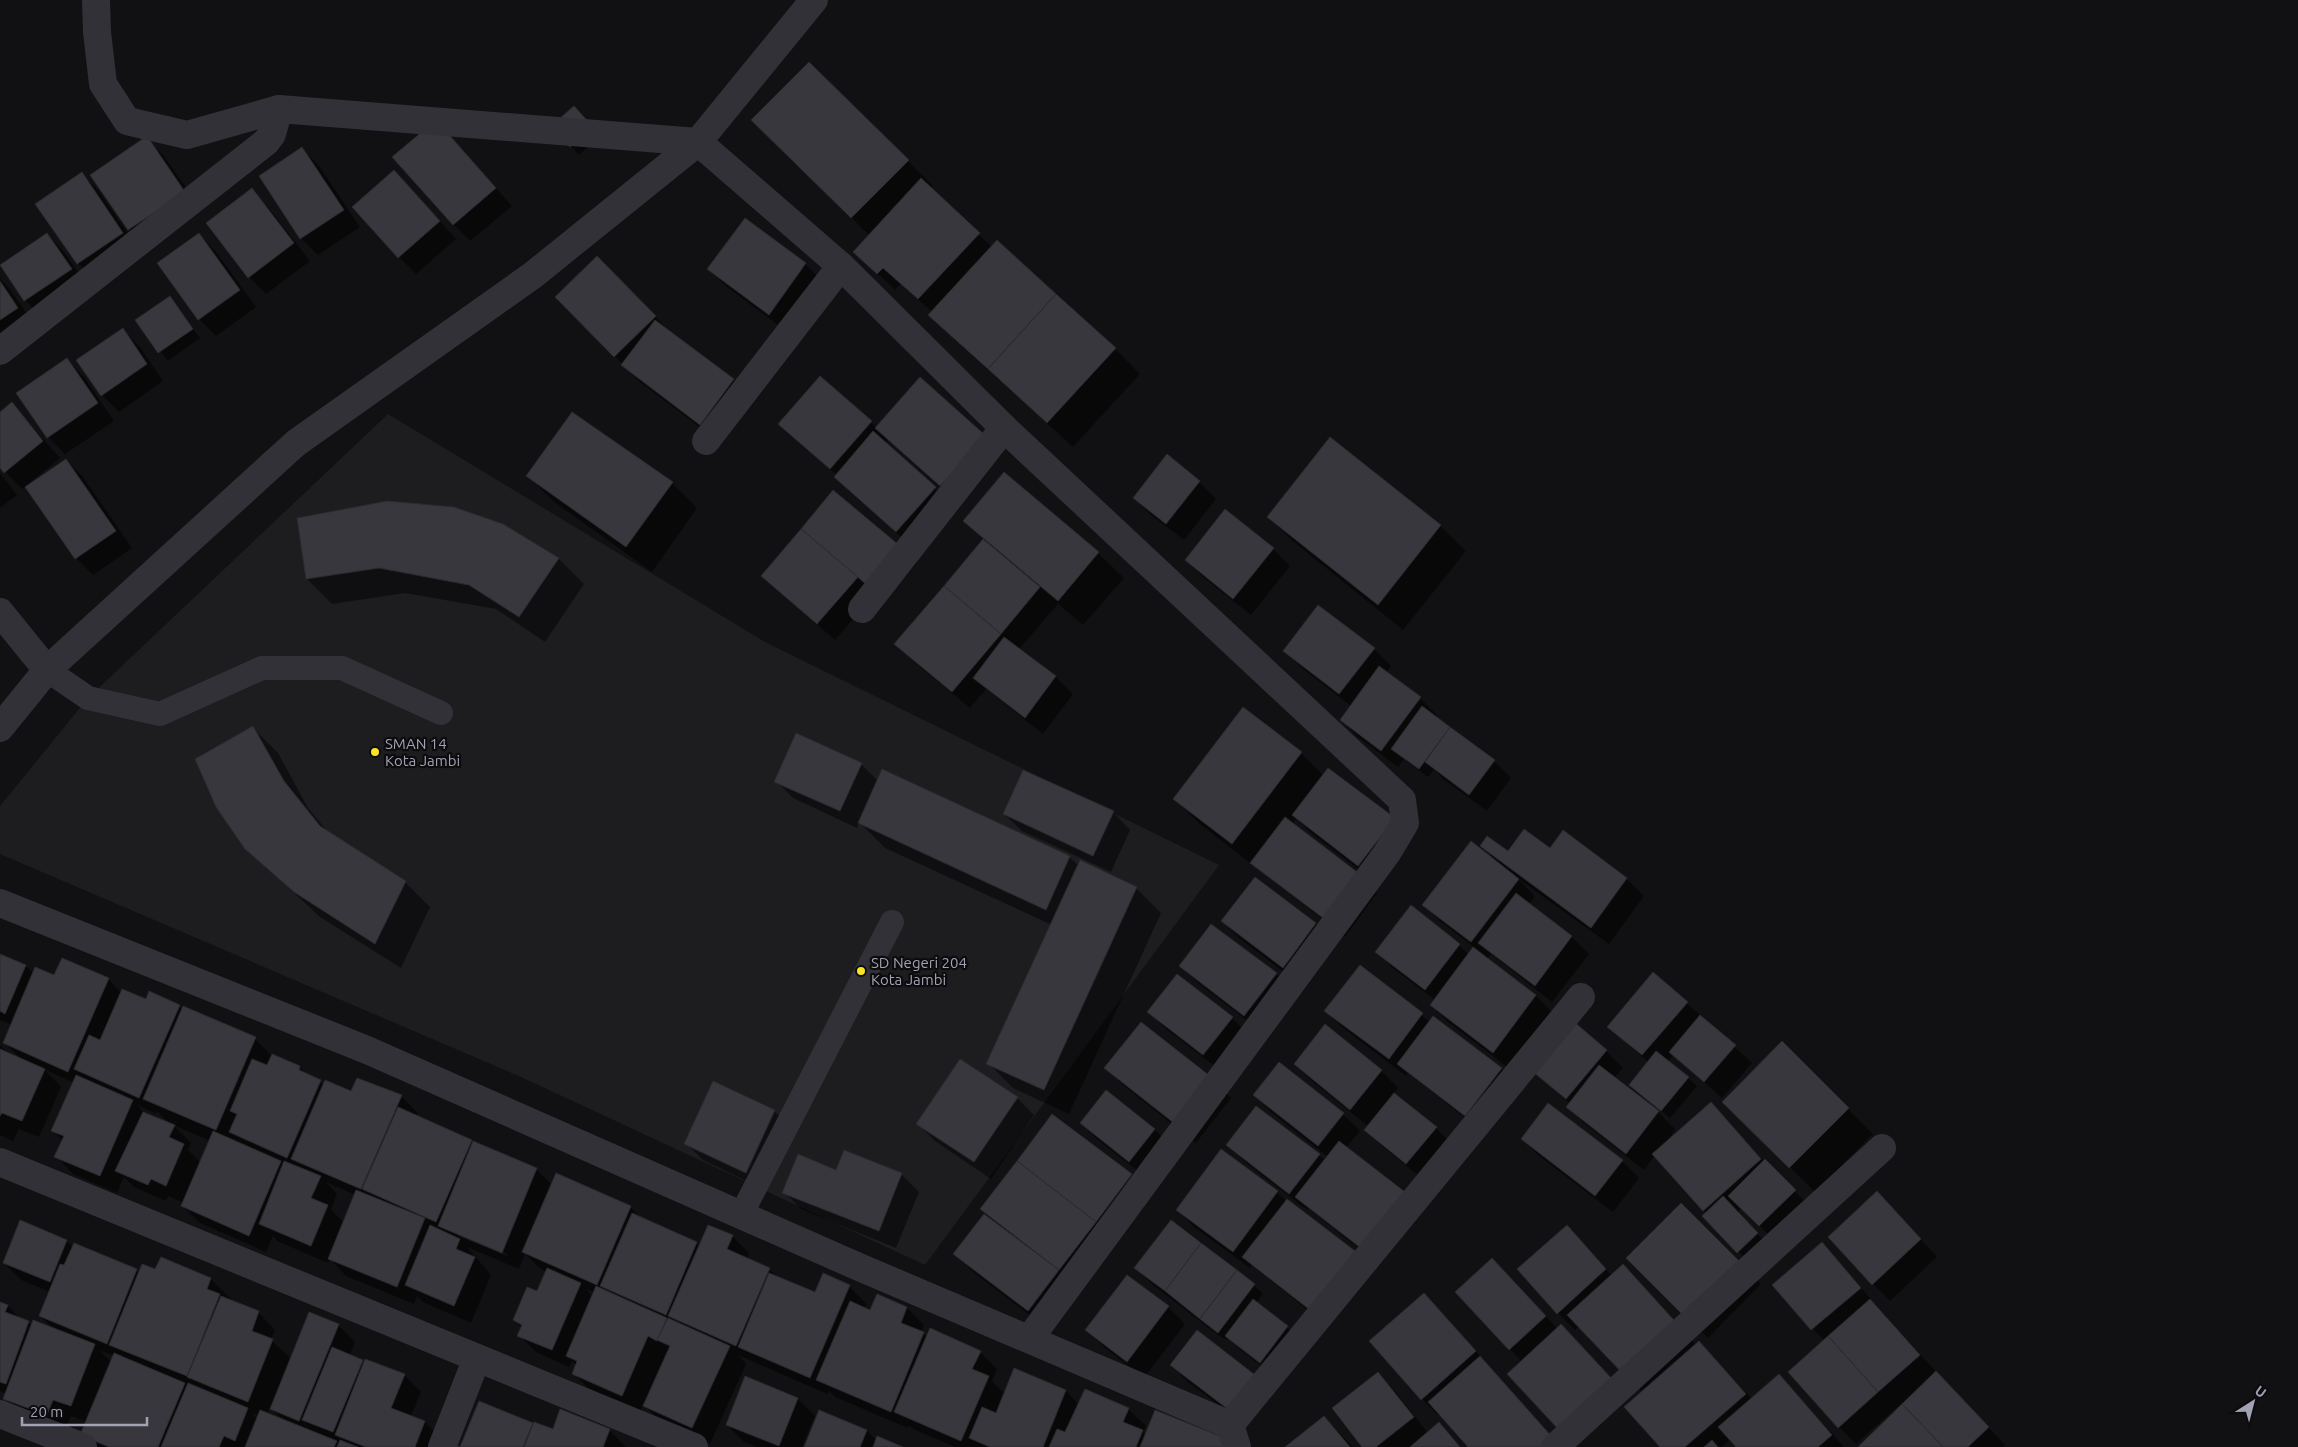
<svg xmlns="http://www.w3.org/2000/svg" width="2298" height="1447" font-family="Ubuntu,sans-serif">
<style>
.built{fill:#1d1c1f}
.shadow{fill:#0007;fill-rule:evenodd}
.building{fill:#38373d;stroke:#2b2a2e}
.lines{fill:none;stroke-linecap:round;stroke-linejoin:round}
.lane{stroke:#313137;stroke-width:24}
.street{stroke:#313137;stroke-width:28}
.poi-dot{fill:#fae320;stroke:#0c0b0d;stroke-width:2}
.labels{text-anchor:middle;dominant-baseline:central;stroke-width:4.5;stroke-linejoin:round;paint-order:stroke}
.poi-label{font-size:15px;fill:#a1a2b3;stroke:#0c0b0d;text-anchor:start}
</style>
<rect width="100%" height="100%" fill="#111012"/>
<polygon class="built" points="388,414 767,643 1219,865 925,1265 521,1077 0,854 0,806 88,698"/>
<g class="shadow">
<polygon points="436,121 512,206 470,241 453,224"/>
<polygon points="553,126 600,136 579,155"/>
<polygon points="146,138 163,155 201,209 146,246 129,229"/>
<polygon points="778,145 908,161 933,186 930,189 992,247 1115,349 1140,374 1073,447 955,340 930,315 932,312 901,284 895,290 855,252 870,236"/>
<polygon points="302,149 319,166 360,227 318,255 301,238"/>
<polygon points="82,174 99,191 139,250 95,281 78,263 37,204"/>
<polygon points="410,188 456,239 416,274 399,257"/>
<polygon points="251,190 268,207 310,261 266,294 249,277"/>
<polygon points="745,220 805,264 822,281 786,331 726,286 709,269"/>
<polygon points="47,234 64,252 88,286 42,317 25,300"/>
<polygon points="199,235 216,252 256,307 216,336 199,319"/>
<polygon points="614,274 672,334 733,380 750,397 718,441 640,382 556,297"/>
<polygon points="0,279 8,287 35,325 0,349"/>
<polygon points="169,298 200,338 168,361 137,320"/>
<polygon points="123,330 140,347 163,381 119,412 102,395"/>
<polygon points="67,360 84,377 114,421 65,454 48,437"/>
<polygon points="820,377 877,428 985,437 1002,454 957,503 888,440 885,443 952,505 914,548 852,494 835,477 837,475 780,423"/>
<polygon points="12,404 60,458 27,485 28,487 66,460 83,477 132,548 93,575 76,558 26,486 22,489 0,466 0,414"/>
<polygon points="0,473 17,495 0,508"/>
<polygon points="1004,474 1098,553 1124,578 1083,625 1058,604 1019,649 1056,677 1073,694 1043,734 986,689 970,708 913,661 896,644 984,540 965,521"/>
<polygon points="528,476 672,483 697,508 652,572 553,501"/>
<polygon points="1199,482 1216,499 1184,540 1151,515 1134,498"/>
<polygon points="1226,511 1273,549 1290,566 1251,615 1203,577 1186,560"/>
<polygon points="1268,517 1440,526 1466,551 1403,630 1294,542"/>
<polygon points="503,526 559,559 584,584 545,642 496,609 405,593 332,604 307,579"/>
<polygon points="899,547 916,564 885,601 875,593 835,640 762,576"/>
<polygon points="1374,649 1391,666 1386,673 1420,698 1437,715 1435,718 1494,761 1511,778 1487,811 1443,779 1434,769 1428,777 1404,759 1398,767 1358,737 1341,720 1351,706 1302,668 1285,651"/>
<polygon points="253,728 278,753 308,808 329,833 405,882 430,907 401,968 320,917 246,848"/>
<polygon points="1301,753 1324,776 1394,819 1375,882 1310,832 1296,818 1292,824 1360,876 1377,893 1345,937 1200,824 1175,799"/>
<polygon points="861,764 878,781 1069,857 1079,866 1136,888 1161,913 1069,1114 1013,1088 988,1063 1052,925 885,848 859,822 857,828 793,798 776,781"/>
<polygon points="1113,812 1130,830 1111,872 1022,831 1004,814"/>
<polygon points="1563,832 1627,879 1644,896 1609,944 1517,878 1535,896 1529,904 1572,937 1589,954 1552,1002 1491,954 1487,959 1536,996 1553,1013 1510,1069 1448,1022 1431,1005 1435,1000 1394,969 1377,952 1459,945 1469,955 1475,948 1441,922 1424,905 1494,860 1495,859 1481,845 1508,852 1551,849"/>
<polygon points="1255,878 1316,924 1333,941 1300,984 1239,938 1222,921"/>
<path d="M0 955 26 966 34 974 108 979 121 993 146 1001 179 1006 182 1010 255 1039 272 1056 299 1067 307 1075 324 1085 352 1093 401 1096 418 1113 416 1117 474 1144 536 1169 552 1185 630 1207 641 1218 700 1246 732 1236 749 1253 747 1259 769 1269 778 1278 816 1294 849 1286 866 1304 864 1309 871 1312 907 1308 924 1325 921 1332 928 1338 980 1352 997 1369 992 1381 1005 1394 1066 1391 1079 1405 1086 1390 1128 1409 1146 1426 1143 1432 1146 1435 1233 1447H955L913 1429 909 1425 908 1428 835 1397 829 1391 827 1394 738 1355 746 1364 710 1444 662 1423 643 1404 640 1412 590 1390 573 1373 577 1366 572 1361 569 1367 536 1352 519 1335 522 1328 514 1320 537 1293 546 1272 541 1269 525 1254 519 1269 467 1247 491 1275 471 1323 423 1302 417 1296 414 1304 346 1276 330 1259 328 1263 277 1241 273 1236 266 1252 200 1223 182 1206 184 1203 168 1196 166 1201 134 1187 124 1177 117 1193 73 1174 56 1156 63 1141 52 1130 74 1083 44 1069 61 1087 39 1137 19 1129 13 1141 0 1135V1045L10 1055 22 1060 4 1042 12 1025 0 1020ZM137 1105 156 1114 157 1111 171 1125 146 1115ZM173 1125 210 1141 201 1163 188 1150 191 1143ZM326 1182 355 1195 344 1223 331 1209 337 1194ZM458 1233 508 1254 507 1256 458 1236ZM587 1289 594 1293 593 1296 587 1290ZM666 1353 668 1354 651 1392 649 1391Z"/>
<polygon points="1181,966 1276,974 1293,991 1262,1032 1198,983"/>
<polygon points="1360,966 1430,1022 1501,1069 1518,1086 1483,1132 1408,1073 1406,1076 1343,1028 1326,1011"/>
<polygon points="1687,1003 1752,1063 1722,1098 1674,1055 1668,1061 1697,1086 1670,1118 1630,1085 1648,1062 1609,1027"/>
<polygon points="1149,1012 1232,1018 1249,1035 1221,1071 1166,1029"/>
<polygon points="1782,1043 1873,1134 1815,1192 1724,1102"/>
<polygon points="1606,1051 1623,1068 1614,1078 1658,1112 1675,1129 1668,1141 1711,1104 1764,1162 1812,1208 1777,1243 1742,1208 1737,1212 1765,1242 1747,1260 1704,1216 1707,1213 1655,1155 1644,1170 1585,1124 1568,1107 1570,1104 1534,1071"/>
<polygon points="1295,1064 1381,1071 1398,1088 1393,1094 1436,1128 1453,1145 1424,1180 1383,1147 1366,1130 1369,1127 1312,1081"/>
<polygon points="1106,1068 1214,1081 1231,1098 1196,1143 1123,1085"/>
<polygon points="1106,1092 1155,1130 1172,1147 1147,1178 1098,1140 1081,1123"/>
<polygon points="1254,1095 1343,1114 1360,1131 1346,1148 1422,1210 1379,1265 1308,1208 1307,1210 1245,1162 1228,1145 1319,1155 1325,1161 1328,1157 1271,1112"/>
<polygon points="1017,1098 1034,1115 991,1179 935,1141 918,1124"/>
<polygon points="774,1111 792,1128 763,1189 703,1160 686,1143"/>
<polygon points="1053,1116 1131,1175 1148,1192 1045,1327 972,1271 955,1254 986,1214 981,1209"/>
<polygon points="1522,1139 1622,1161 1639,1178 1613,1212 1539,1156"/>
<polygon points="1222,1151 1277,1192 1287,1202 1327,1326 1252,1265 1250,1268 1194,1227 1177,1210"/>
<polygon points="845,1152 902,1175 919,1192 896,1248 801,1209 784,1192 837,1172"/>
<polygon points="1681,1205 1761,1284 1708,1338 1627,1258"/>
<polygon points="1894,1210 1937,1257 1890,1301 1873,1284"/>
<path d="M21 1222 67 1241 73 1248 136 1270 140 1273 156 1271 211 1279 235 1303 258 1312 275 1330 271 1340 291 1359 338 1325 355 1342 350 1355 365 1363 404 1375 421 1392 411 1416 425 1422 442 1439 439 1447H94L87 1422 71 1416 64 1432 21 1415 4 1398 6 1394 0 1391V1303L8 1306 21 1319 32 1325 54 1329 40 1316 50 1292 21 1280 4 1263ZM99 1350 114 1356 112 1362ZM270 1407 284 1421 267 1414ZM251 1413 259 1416 258 1419Z"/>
<polygon points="1171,1222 1254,1285 1263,1294 1256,1303 1287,1327 1304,1344 1278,1379 1243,1352 1229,1338 1227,1340 1218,1335 1153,1285 1136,1268"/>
<polygon points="1567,1227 1612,1276 1640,1283 1696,1345 1699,1342 1752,1399 1779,1375 1844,1447 1738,1447 1731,1439 1722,1447 1661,1447 1643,1392 1579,1326 1575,1330 1558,1313"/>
<polygon points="1822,1244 1936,1372 2005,1445 2003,1447 1859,1447 1904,1404 1903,1402 1856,1444 1839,1427 1824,1341 1774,1285"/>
<polygon points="1127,1276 1168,1307 1185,1324 1144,1378 1104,1347 1087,1330"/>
<polygon points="1509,1277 1558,1329 1561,1326 1630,1397 1577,1446 1560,1429 1522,1362 1457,1292"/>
<polygon points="1424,1294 1441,1312 1561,1447 1470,1447 1441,1415 1439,1416 1422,1399 1371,1341"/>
<polygon points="1197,1332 1247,1426 1188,1382 1171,1365"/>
<polygon points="1378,1374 1395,1391 1428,1433 1439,1424 1461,1447 1364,1447"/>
<polygon points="746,1378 798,1399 815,1416 802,1447 757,1447 744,1442 727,1425"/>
<polygon points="480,1402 553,1431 609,1430 626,1447 462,1447"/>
<polygon points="820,1412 867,1431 877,1441 900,1447 806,1447"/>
<polygon points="1324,1417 1353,1447 1287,1447"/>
</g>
<g class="building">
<polygon points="809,62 909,160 851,218 751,120"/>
<polygon points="574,106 593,127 570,147 551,126"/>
<polygon points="436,120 496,188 453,225 392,157"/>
<polygon points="147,136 185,192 128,230 90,175"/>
<polygon points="302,147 344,210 300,239 259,176"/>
<polygon points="394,170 440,221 398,258 352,207"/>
<polygon points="82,172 123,233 77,264 35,204"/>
<polygon points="921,178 980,233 918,299 883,268 877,274 853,252"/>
<polygon points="252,188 294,243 248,278 206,223"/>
<polygon points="745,218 806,263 769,315 707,269"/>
<polygon points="47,233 72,269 24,301 0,265"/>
<polygon points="199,233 240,290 198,320 157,263"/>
<polygon points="997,240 1056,294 988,369 928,315"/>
<polygon points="597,256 656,316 614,357 555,297"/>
<polygon points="0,281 18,308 0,320"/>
<polygon points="1056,294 1116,348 1047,423 988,369"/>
<polygon points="170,296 193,329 158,353 135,320"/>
<polygon points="655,320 734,379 700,425 621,365"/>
<polygon points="123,328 147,364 101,396 76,360"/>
<polygon points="67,358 98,403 47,438 16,393"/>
<polygon points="820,376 872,421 830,469 778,424"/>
<polygon points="920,377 986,436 940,486 875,428"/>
<polygon points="12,402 43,441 4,473 0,468 0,412"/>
<polygon points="572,412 673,482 626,547 526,476"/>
<polygon points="873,431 936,487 896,532 834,477"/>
<polygon points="1330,437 1441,525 1378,605 1267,517"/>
<polygon points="1167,454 1200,481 1166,524 1133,498"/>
<polygon points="66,459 116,531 75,559 25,487"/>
<polygon points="1004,472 1099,552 1058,601 963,521"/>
<polygon points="833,490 900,546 867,585 801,529"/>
<polygon points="387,501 454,507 503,524 559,558 519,617 469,585 379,568 306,579 297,518"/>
<polygon points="1225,509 1274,548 1233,599 1185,560"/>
<polygon points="801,529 858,577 817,624 761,576"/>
<polygon points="983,539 1040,587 1001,634 944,586"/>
<polygon points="944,586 1001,634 952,692 894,644"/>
<polygon points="1318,605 1375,648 1339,694 1283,651"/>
<polygon points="1004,637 1056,676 1025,718 973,678"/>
<polygon points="1379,666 1421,697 1381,751 1340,720"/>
<polygon points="1422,706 1450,727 1419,769 1391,749"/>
<polygon points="1243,707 1302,752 1232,844 1173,799"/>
<polygon points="253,726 284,781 320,826 406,881 375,944 294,892 245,849 216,807 195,759"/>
<polygon points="1450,727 1495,760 1469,795 1425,762"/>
<polygon points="796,733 862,763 840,811 774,782"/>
<polygon points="1328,768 1395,818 1358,866 1292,815"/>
<polygon points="882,769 1070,856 1046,910 858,823"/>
<polygon points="1023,770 1114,811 1093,856 1003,814"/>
<polygon points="1285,817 1361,875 1327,921 1250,863"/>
<polygon points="1524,829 1550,848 1563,830 1627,878 1591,928 1480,846 1487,836 1508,851"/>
<polygon points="1471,841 1519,879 1471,942 1422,905"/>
<polygon points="1080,860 1137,887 1044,1090 986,1064"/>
<polygon points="1255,877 1316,923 1283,968 1221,921"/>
<polygon points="1516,893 1572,936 1535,986 1478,943"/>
<polygon points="1411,905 1460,944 1425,990 1375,952"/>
<polygon points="1211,924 1277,973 1244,1016 1179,966"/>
<polygon points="1473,947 1536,995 1493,1053 1430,1005"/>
<polygon points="0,954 26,965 5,1014 0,1011"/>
<polygon points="62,958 109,978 68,1072 3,1043 35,967 54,975"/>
<polygon points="1360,965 1423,1013 1389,1059 1324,1011"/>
<polygon points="1653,972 1688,1002 1642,1055 1607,1027"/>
<polygon points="1177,974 1233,1017 1203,1055 1147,1012"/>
<polygon points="122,989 146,999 149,991 180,1005 139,1098 74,1069 89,1035 100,1040"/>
<polygon points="183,1006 256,1037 216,1130 143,1099"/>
<polygon points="1700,1015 1736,1045 1704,1082 1669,1052"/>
<polygon points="1433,1016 1502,1068 1465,1116 1397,1064"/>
<polygon points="1573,1021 1607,1050 1566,1099 1532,1071"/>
<polygon points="1141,1022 1215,1080 1179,1127 1104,1068"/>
<polygon points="1325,1024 1382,1070 1350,1110 1294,1064"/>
<polygon points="1782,1041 1849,1108 1789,1168 1722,1102"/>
<polygon points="0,1049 45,1069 22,1121 2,1113 0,1116"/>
<polygon points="1656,1051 1689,1077 1661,1111 1629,1085"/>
<polygon points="272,1054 300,1066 299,1070 321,1080 287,1158 229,1132 237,1114 230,1111 252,1059 267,1065"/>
<polygon points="960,1059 1018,1097 974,1162 916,1124"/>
<polygon points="1279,1062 1344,1113 1318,1146 1253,1095"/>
<polygon points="1599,1065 1659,1111 1626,1154 1566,1107"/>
<polygon points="76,1075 133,1100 100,1176 54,1157 64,1136 51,1131"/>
<polygon points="357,1078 402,1095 361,1189 291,1159 325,1080 351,1091"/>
<polygon points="713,1081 775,1110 746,1173 684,1144"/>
<polygon points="1106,1090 1155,1129 1129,1162 1080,1123"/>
<polygon points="1394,1093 1437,1127 1406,1164 1364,1130"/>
<polygon points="1711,1102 1761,1159 1703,1211 1652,1154"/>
<polygon points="1548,1103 1623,1160 1595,1196 1521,1139"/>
<polygon points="1256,1106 1320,1154 1289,1194 1226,1145"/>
<polygon points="398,1107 472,1140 436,1222 362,1189"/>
<polygon points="143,1112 175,1125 169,1137 184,1144 166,1186 151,1179 148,1185 115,1171"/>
<polygon points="1052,1114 1132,1174 1096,1222 1017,1161"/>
<polygon points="213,1131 281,1161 249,1236 181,1206"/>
<polygon points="473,1141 537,1168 502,1253 438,1226"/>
<polygon points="1339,1141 1405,1192 1362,1249 1295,1197"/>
<polygon points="1221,1149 1278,1191 1233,1252 1176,1210"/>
<polygon points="844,1150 902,1173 879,1231 782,1193 798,1154 836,1170"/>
<polygon points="1765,1159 1796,1190 1759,1226 1728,1196"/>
<polygon points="284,1161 321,1176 311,1198 328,1205 311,1246 259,1224"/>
<polygon points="1017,1161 1096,1222 1059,1270 980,1209"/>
<polygon points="556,1173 631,1206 597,1285 522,1252"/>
<polygon points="356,1190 425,1218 397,1287 328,1259"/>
<polygon points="1877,1191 1921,1239 1872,1285 1828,1237"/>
<polygon points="1723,1196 1758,1233 1737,1253 1702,1216"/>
<polygon points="1287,1199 1355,1251 1310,1310 1242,1257"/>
<polygon points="1681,1203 1745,1267 1690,1322 1626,1258"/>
<polygon points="632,1213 697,1242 666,1315 600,1286"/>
<polygon points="984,1214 1059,1270 1028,1311 953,1254"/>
<polygon points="20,1220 67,1240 50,1282 3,1263"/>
<polygon points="1171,1220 1201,1243 1165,1291 1134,1268"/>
<polygon points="430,1225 460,1239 456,1249 475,1257 454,1306 405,1285"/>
<polygon points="708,1225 733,1235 727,1249 770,1268 736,1346 668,1316"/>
<polygon points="1567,1225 1606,1269 1557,1314 1517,1269"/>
<polygon points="1822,1242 1861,1288 1811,1330 1772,1285"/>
<polygon points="74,1243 137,1269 107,1344 39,1316 60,1264 64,1265"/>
<polygon points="1201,1243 1237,1270 1200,1319 1165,1291"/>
<polygon points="161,1257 211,1278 207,1289 220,1294 187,1376 109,1345 142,1264 155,1269"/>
<polygon points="1492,1258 1546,1316 1509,1350 1455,1292"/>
<polygon points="1623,1264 1681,1328 1627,1378 1567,1315"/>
<polygon points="547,1268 581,1283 552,1350 517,1336 522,1325 513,1320 527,1287 537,1291"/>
<polygon points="1237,1270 1255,1284 1218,1333 1200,1319"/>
<polygon points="769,1273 815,1292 823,1273 850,1285 810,1378 738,1347"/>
<polygon points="1127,1275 1169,1306 1127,1362 1085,1330"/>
<polygon points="596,1286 667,1318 657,1341 648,1336 622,1396 572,1374 577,1361 566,1356"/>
<polygon points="1424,1293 1476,1351 1421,1400 1369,1341"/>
<polygon points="877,1294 907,1307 901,1323 924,1332 891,1412 816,1380 850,1301 870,1310"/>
<polygon points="221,1296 259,1311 252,1331 273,1339 248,1402 187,1377"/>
<polygon points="1253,1299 1288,1326 1260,1363 1225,1336"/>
<polygon points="1870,1299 1920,1355 1878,1392 1828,1336"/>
<polygon points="0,1302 8,1305 5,1312 29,1321 6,1384 0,1382"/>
<polygon points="309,1312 339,1324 299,1421 270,1409"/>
<polygon points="668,1318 730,1346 692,1428 643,1406 670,1346 657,1340"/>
<polygon points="33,1320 95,1344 71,1406 53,1400 47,1415 3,1399"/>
<polygon points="1561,1324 1613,1380 1559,1430 1507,1374"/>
<polygon points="930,1328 981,1351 972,1369 989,1376 961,1441 894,1412"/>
<polygon points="1197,1330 1255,1375 1229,1410 1170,1365"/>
<polygon points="1828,1336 1878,1392 1838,1428 1788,1372"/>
<polygon points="1699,1341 1746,1394 1685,1447 1660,1447 1624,1407"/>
<polygon points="332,1347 363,1360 333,1432 302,1420"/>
<polygon points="114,1353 185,1383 158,1447 109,1447 80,1435"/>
<polygon points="1480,1356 1553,1438 1543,1447 1468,1447 1428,1402"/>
<polygon points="365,1359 405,1374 391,1408 425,1421 415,1447 366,1447 335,1435"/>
<polygon points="1014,1368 1066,1390 1043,1447 990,1447 969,1438 982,1407 996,1413"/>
<polygon points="1936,1371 1989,1427 1968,1447 1943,1447 1902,1404"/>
<polygon points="1378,1372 1414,1417 1376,1447 1362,1447 1332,1408"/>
<polygon points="1779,1374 1832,1435 1818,1447 1736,1447 1718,1427"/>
<polygon points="745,1376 798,1398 779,1446 726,1425"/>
<polygon points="188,1383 248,1408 235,1441 224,1436 219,1447 161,1447"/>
<polygon points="1085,1389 1129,1408 1123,1422 1143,1430 1136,1447 1049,1447 1057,1429 1065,1432"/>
<polygon points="479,1401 533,1423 523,1447 444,1447 446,1441 460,1447"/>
<polygon points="1902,1404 1943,1447 1858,1447"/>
<polygon points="560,1409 610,1429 603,1447 524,1447 534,1422 553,1429"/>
<polygon points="260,1410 337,1441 334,1447 245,1447"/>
<polygon points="819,1410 867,1430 860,1447 804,1447"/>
<polygon points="1155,1410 1227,1439 1224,1447 1140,1447"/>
<polygon points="1324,1416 1350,1447 1285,1447"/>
<polygon points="1439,1422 1460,1447 1410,1447"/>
<polygon points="877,1436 903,1447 873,1447"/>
<polygon points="340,1440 358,1447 337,1447"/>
<polygon points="1712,1440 1718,1447 1704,1447"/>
</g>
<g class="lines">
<g class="lane">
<polyline points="47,670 88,698 160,714 262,668 342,668 441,713"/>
<polyline points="741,1215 892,922"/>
</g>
<g class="street">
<polyline points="96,0 97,32 103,84 127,121 187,135 279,109 698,142 841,266 1004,428 1402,800 1405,823 1387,853 1030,1338"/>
<polyline points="0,351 266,142 272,134 279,109"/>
<polyline points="706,441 841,266"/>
<polyline points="862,609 1004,428"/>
<polyline points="0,612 47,670"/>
<polyline points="0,728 47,670 296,443 533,275 698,142 814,0"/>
<polyline points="0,903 367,1050 859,1267 1230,1425 1237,1447"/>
<polyline points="0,1162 694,1447"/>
<polyline points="0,1414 83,1447"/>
<polyline points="1230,1425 1581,997"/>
<polyline points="442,1447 477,1358"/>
<polyline points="1555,1447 1882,1148"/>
</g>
</g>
<g class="poi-dot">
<circle cx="375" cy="752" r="5"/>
<circle cx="861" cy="971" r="5"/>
</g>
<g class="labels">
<g class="poi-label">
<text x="385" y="743">SMAN 14<tspan x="385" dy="17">Kota Jambi</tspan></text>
<text x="871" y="962">SD Negeri 204<tspan x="871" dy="17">Kota Jambi</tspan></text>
</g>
</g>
<g transform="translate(2253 1402) rotate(36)" stroke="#0c0b0d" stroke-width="4" paint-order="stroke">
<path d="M0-4L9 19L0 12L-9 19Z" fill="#a1a2b3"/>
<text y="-8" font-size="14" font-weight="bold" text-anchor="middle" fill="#a1a2b3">U</text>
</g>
<path d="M22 1417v8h125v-8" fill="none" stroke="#a1a2b3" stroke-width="2.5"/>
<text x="30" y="1417" font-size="15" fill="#a1a2b3" stroke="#0c0b0d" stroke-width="4" paint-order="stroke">20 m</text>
</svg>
